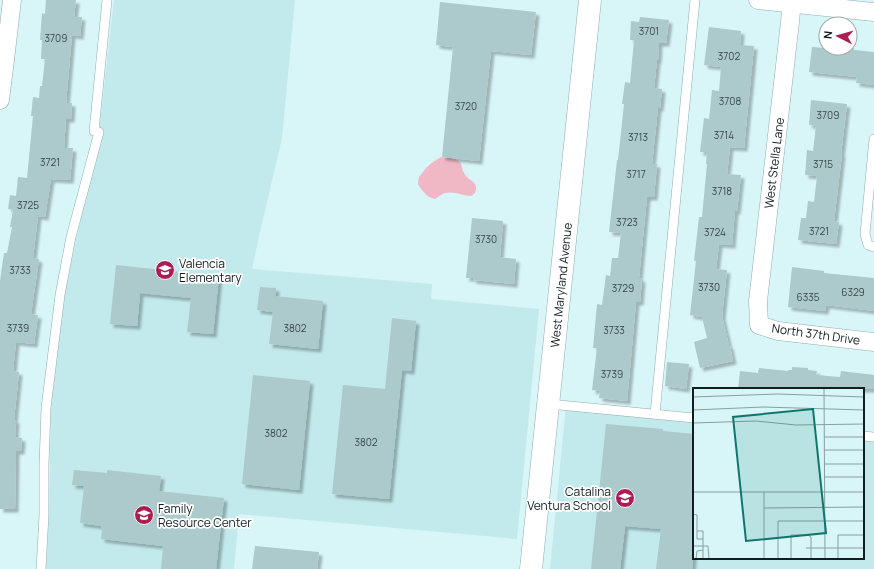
<svg xmlns="http://www.w3.org/2000/svg" width="874" height="569" font-family="Manrope,sans-serif">
<style>
.built{fill:#c2e9ec}
.green{fill:#f0b8c4}
.building{fill:#acc9cb;filter:url(#shadow)}
.lines{fill:none;stroke-linecap:round;stroke-linejoin:round}
.service-casing{stroke:#90acae;stroke-width:10}
.minor-casing{stroke:#90acae;stroke-width:19}
.tertiary-casing{stroke:#90acae;stroke-width:23}
.service{stroke:#fff;stroke-width:9}
.minor{stroke:#fff;stroke-width:18}
.tertiary{stroke:#fff;stroke-width:22}
.labels{text-anchor:middle;dominant-baseline:central;stroke-width:3.5;stroke-linejoin:round;paint-order:stroke}
.number-label{font-size:10px;fill:#394849}
.street-label{font-size:12px;fill:#131d1e;stroke:#fff}
.poi-label{font-size:12px;fill:#131d1e;stroke:#fff;text-anchor:start}
.inset-road{fill:none;stroke:#899fa0;stroke-width:1}
.view{fill:#0f766e;fill-opacity:0.15;stroke:#0f766e;stroke-width:2}
.inset-edge{fill:none;stroke:#131d1e;stroke-width:2}
</style>
<defs>
<filter id="shadow"><feDropShadow dx="3.5" dy="3.5" stdDeviation="1" flood-color="#0004"/></filter>
</defs>
<rect width="100%" height="100%" fill="#d8f5f7"/>
<g class="built">
<polygon points="114,0 295,0 282,138 259,236 252,269 338,276 432,284 431,299 539,309 517,539 239,514 234,569 46,569 49,515 51,407 64,297 99,132"/>
<polygon points="566,406 694,418 694,558 863,558 863,436 874,437 874,569 550,569"/>
</g>
<path class="green" d="M441 157C446 158 452 157 457 160 463 163 461 168 464 173 466 178 472 180 475 184 477 187 476 190 475 193L471 196C462 196 450 189 441 195 439 196 437 198 435 199 428 198 422 191 418 184L419 177 426 168 433 162Z"/>
<g class="building">
<polygon points="46,0 76,0 74,17 82,17 80,36 72,35 66,103 72,103 71,119 66,119 64,148 73,148 70,180 51,179 45,217 38,216 33,258 39,259 31,314 38,315 34,344 16,342 13,371 19,372 14,420 16,420 15,437 22,438 21,451 16,451 15,509 0,509 0,281 4,253 7,253 12,227 10,227 13,210 8,209 10,195 16,196 18,177 27,178 33,116 31,116 33,97 39,98 40,86 42,86 45,59 41,59 42,40 40,40 42,13 45,14"/>
<polygon points="440,2 536,12 531,55 491,51 479,161 442,157 453,47 436,45"/>
<polygon points="640,17 669,20 666,43 659,43 658,60 657,60 654,88 662,89 660,108 658,108 652,164 657,164 654,197 647,197 639,278 642,279 640,302 636,302 627,401 599,398 600,391 592,390 597,348 593,348 597,304 602,305 606,275 610,276 612,258 618,258 621,233 609,232 617,160 618,160 624,104 622,104 625,82 630,83 634,40 630,40 631,21 639,22"/>
<polygon points="709,27 741,31 740,45 754,46 744,148 730,147 727,174 741,175 737,211 735,211 732,245 719,244 716,269 727,270 722,316 729,346 730,346 733,361 700,368 694,342 707,338 702,317 690,315 696,261 694,261 699,217 702,217 707,164 706,164 707,152 700,152 704,118 709,119 712,90 719,91 721,67 704,65"/>
<polygon points="812,47 824,48 854,48 854,50 874,52 874,85 856,83 857,77 809,72"/>
<polygon points="811,100 847,104 841,154 842,154 834,221 839,222 836,244 798,240 801,218 806,218 808,201 814,202 817,176 805,175 807,150 813,151 816,126 809,125"/>
<polygon points="472,218 503,221 500,257 516,259 514,284 473,280 473,278 466,278"/>
<polygon points="116,265 219,276 213,334 187,332 191,298 140,293 137,326 110,324"/>
<polygon points="792,267 824,271 824,273 874,278 874,311 826,305 825,311 788,307"/>
<polygon points="260,287 276,288 275,296 323,301 318,349 269,344 273,312 257,310"/>
<polygon points="392,318 416,321 411,371 402,370 389,499 332,494 343,385 385,389"/>
<polygon points="667,362 689,364 686,389 665,386"/>
<polygon points="792,367 808,368 808,370 817,371 816,375 840,377 841,371 874,375 874,389 738,389 740,371 758,373 759,368 788,371 788,370 792,370"/>
<polygon points="253,375 310,381 299,490 242,484"/>
<polygon points="606,424 663,429 663,431 694,434 694,547 692,569 656,569 661,529 625,526 620,569 591,569"/>
<polygon points="74,470 107,473 107,470 161,476 159,491 224,498 216,569 161,569 163,546 101,539 102,530 101,530 101,526 80,523 84,486 72,485"/>
<polygon points="255,546 319,552 317,569 252,569"/>
</g>
<g class="lines">
<defs>
<g id="service">
<polyline points="874,139 865,234 868,245 874,247"/>
<polyline points="549,404 694,418"/>
<polyline points="655,414 695,0"/>
<polyline points="863,436 874,437"/>
<polyline points="41,569 44,515 44,465 46,408 60,295 71,237 99,132 94,131 107,0"/>
</g>
<g id="minor">
<polyline points="758,0 874,12"/>
<polyline points="792,0 790,22 758,301 759,325 778,331 874,342"/>
<polyline points="0,100 5,60 12,0"/>
</g>
<polyline id="tertiary" points="531,569 590,0"/>
</defs>
<use href="#service" class="service-casing"/>
<use href="#minor" class="minor-casing"/>
<use href="#tertiary" class="tertiary-casing"/>
<use href="#service" class="service"/>
<use href="#minor" class="minor"/>
<use href="#tertiary" class="tertiary"/>
</g>
<defs>
<symbol id="school-disc" viewBox="-11 -11 22 22"><circle r="9.5" fill="#ad1d54" stroke="#fff"/><path d="M0-5L7-2L0 1L-7-2ZM-4 1L0 2.5L4 1V4Q0 6-4 4Z" fill="#fff"/></symbol>
</defs>
<g fill-rule="evenodd">
<use href="#school-disc" x="154" y="259" width="22" height="22"/>
<use href="#school-disc" x="614" y="487" width="22" height="22"/>
<use href="#school-disc" x="133" y="504" width="22" height="22"/>
</g>
<g class="labels">
<g class="number-label">
<text x="649" y="31">3701</text>
<text x="56" y="38">3709</text>
<text x="729" y="56">3702</text>
<text x="730" y="101">3708</text>
<text x="466" y="106">3720</text>
<text x="828" y="115">3709</text>
<text x="724" y="135">3714</text>
<text x="638" y="137">3713</text>
<text x="50" y="162">3721</text>
<text x="823" y="164">3715</text>
<text x="636" y="174">3717</text>
<text x="722" y="191">3718</text>
<text x="28" y="205">3725</text>
<text x="627" y="222">3723</text>
<text x="819" y="231">3721</text>
<text x="715" y="232">3724</text>
<text x="486" y="239">3730</text>
<text x="20" y="270">3733</text>
<text x="709" y="287">3730</text>
<text x="623" y="288">3729</text>
<text x="853" y="292">6329</text>
<text x="808" y="297">6335</text>
<text x="18" y="328">3739</text>
<text x="295" y="328">3802</text>
<text x="614" y="330">3733</text>
<text x="612" y="374">3739</text>
<text x="276" y="433">3802</text>
<text x="366" y="442">3802</text>
</g>
<g class="street-label">
<text transform="translate(774 163) rotate(-83)">West Stella Lane</text>
<text transform="translate(561 285) rotate(-84)">West Maryland Avenue</text>
<text transform="translate(816 334) rotate(8)">North 37th Drive</text>
</g>
<g class="poi-label">
<text x="179" y="263">Valencia<tspan x="179" dy="14">Elementary</tspan></text>
<text x="611" y="491" text-anchor="end">Catalina<tspan x="611" dy="14">Ventura School</tspan></text>
<text x="158" y="508">Family<tspan x="158" dy="14">Resource Center</tspan></text>
</g>
</g>
<g transform="translate(693 388)">
<rect width="171" height="171" fill="#d8f5f7"/>
<path class="inset-road" d="M131 0 132 171M0 9 85 6 171 9M0 22 70 19 171 22M0 35 63 33 103 37 171 36M131 49H171M131 62H171M131 76H171M132 89H171M0 104H171M71 104V171M71 120 171 119M0 126 4 127V151H10V171M4 143H10V151M0 158H15L16 171M113 160H171M3 171 4 163 10 162M85 171V133H171M98 171V147H115L118 149V171M145 171V147H171"/>
<path class="view" d="M120 21 133 145 53 153 40 29Z"/>
<rect width="171" height="171" class="inset-edge"/>
</g>
<g transform="translate(838 36) rotate(276)"><circle r="19" fill="#ffffff" stroke="#a1a5a5"/>
<path d="M0-3L7 15L0 10L-7 15Z" fill="#ad1d54"/>
<text y="-6" font-size="11" font-weight="bold" text-anchor="middle" fill="#131d1e">N</text>
</g>
</svg>
